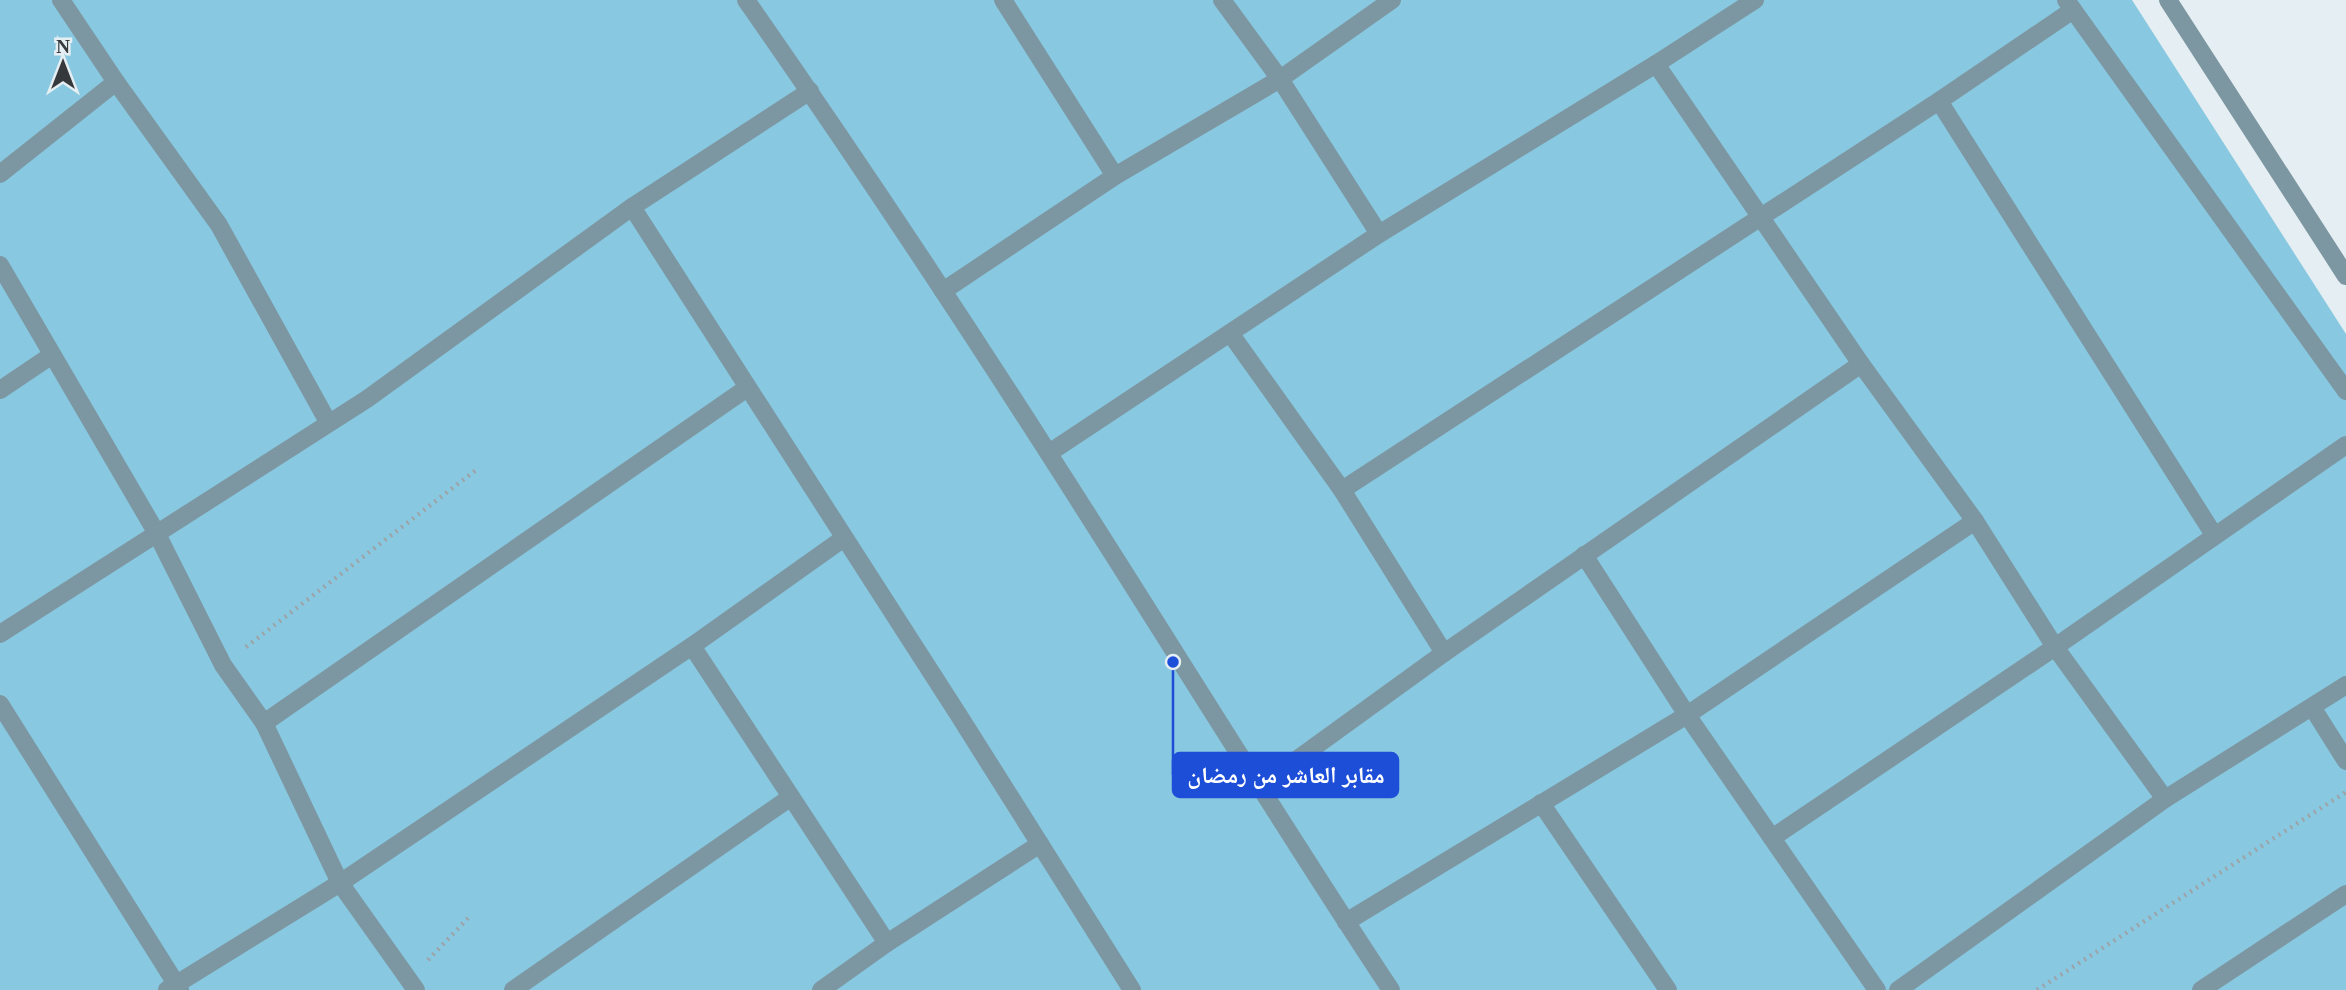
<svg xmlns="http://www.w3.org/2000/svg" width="2346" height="990" font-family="'Times New Roman','Noto Naskh Arabic',serif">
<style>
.green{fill:#88c8e0}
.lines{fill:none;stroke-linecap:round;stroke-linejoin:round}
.path{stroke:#9da3a6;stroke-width:4.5;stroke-dasharray:2 5;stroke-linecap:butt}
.minor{stroke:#7c97a2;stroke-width:18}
.leader{fill:none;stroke:#1d4ed8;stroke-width:2.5}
.callout-dot{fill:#1d4ed8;stroke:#e5eef2;stroke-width:2.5}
.callout{fill:#1d4ed8;stroke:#1d4ed8;stroke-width:2.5}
.callout-label{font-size:23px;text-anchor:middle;font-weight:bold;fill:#fff}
</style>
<rect width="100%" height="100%" fill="#e5eef2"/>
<polygon class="green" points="0,0 2132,0 2346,334 2346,990 0,990"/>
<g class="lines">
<g class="path">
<polyline points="246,647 476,470"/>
<polyline points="428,960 471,915"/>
<polyline points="2037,990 2346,792"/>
</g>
<g class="minor">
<polyline points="61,0 116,82 219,225 328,422"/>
<path d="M746 0C850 149 951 301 1049 454 1164 633 1274 813 1391 990"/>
<polyline points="1003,0 1115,176"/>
<polyline points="1222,0 1280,79 1379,234"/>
<polyline points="2066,0 2346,391"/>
<polyline points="2168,0 2346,276"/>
<polyline points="1656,64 1861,364 1975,521 2055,647 2165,799"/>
<polyline points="1939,101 2214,535"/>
<polyline points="0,174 116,82"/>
<polyline points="632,207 958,714 1132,990"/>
<polyline points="0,265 156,532 223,665 264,723 340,883 416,990"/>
<polyline points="943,291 1115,176 1280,79 1392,0"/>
<polyline points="1230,333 1342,490 1444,653"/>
<polyline points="0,390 52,355"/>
<polyline points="1049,453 1379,234 1656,64 1755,0"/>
<polyline points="1342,490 1939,101 2073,10"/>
<polyline points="1584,555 1687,715 1877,990"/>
<polyline points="0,634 367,399 632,207 810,91"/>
<polyline points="692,646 887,943"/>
<polyline points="0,704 180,990"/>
<polyline points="2312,707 2346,761"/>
<polyline points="264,723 747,388"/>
<polyline points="1259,787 1444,653 1861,364"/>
<polyline points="1541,803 1668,990"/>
<polyline points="1772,838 2055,647 2346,445"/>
<polyline points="1346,922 1687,715 1975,521"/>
<polyline points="167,990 340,883 692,646 844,538"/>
<polyline points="513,990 791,797"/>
<polyline points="821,990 887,943 1040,844"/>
<polyline points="1898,990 2165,799 2346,685"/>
<polyline points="2201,990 2346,894"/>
</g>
</g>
<path class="leader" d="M1173 662L1173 775"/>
<circle class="callout-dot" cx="1173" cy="662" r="7"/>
<rect class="callout" x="1173" y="753" width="225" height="44" rx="7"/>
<g class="callout-label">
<text x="1286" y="783">مقابر العاشر من رمضان</text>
</g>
<g transform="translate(63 63)" stroke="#e5eef2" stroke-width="5" paint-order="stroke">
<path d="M0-5L12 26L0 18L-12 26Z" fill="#36393b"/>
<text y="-10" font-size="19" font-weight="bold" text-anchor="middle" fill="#36393b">N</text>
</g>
</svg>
